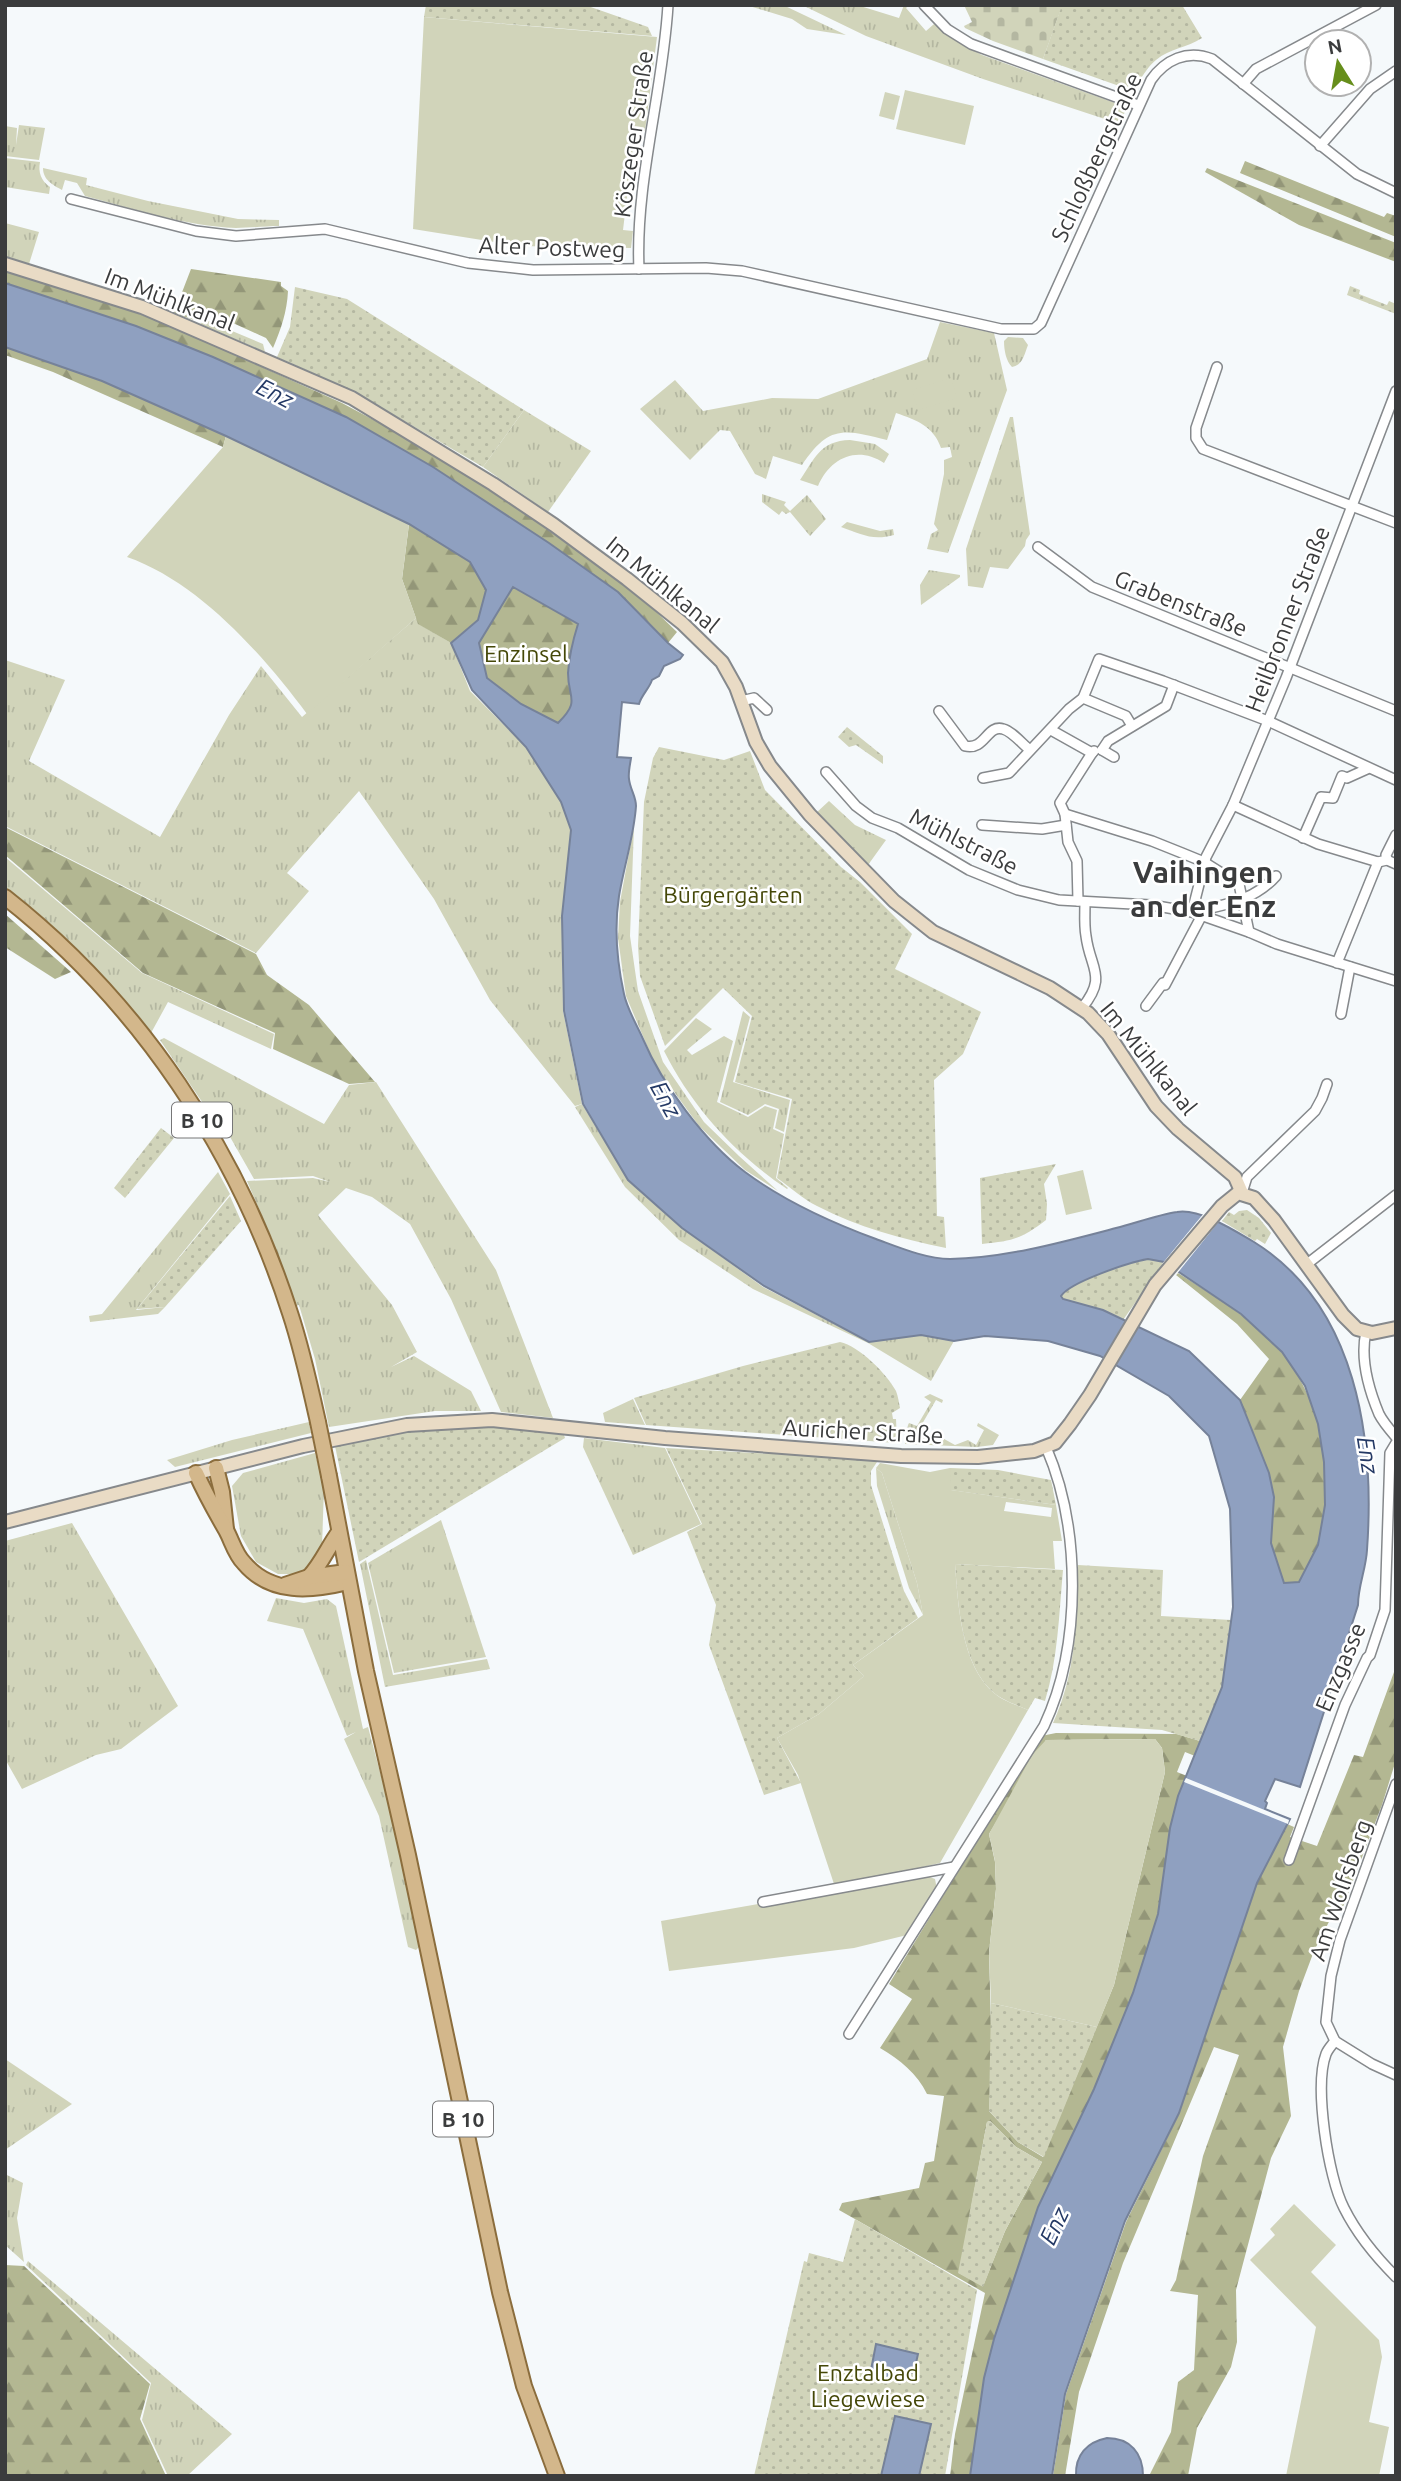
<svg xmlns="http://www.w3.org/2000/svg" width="1401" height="2481" font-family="Ubuntu,sans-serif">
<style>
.grass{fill:url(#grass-tufts)}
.forest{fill:url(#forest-firs);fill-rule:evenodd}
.cemetery{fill:url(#cemetery-stones)}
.park{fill:url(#park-dots)}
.pitch{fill:#d1d4ba;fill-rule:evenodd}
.water{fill:#8fa0c0;stroke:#768299;stroke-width:2;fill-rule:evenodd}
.pier{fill:#f5f9fb}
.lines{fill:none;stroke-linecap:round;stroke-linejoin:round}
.street-casing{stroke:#86898c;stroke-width:12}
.secondary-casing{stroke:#86898c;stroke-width:16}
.primary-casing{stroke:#8b6d3d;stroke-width:18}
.street{stroke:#fff;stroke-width:9}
.secondary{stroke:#e9dbc5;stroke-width:12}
.primary{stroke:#d3b78b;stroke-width:14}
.primary-bridge-casing{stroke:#8b6d3d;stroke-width:18;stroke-linecap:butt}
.primary-bridge{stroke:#d3b78b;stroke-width:14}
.labels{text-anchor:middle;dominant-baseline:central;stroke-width:5;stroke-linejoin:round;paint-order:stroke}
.shield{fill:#fff;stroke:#767677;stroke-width:2}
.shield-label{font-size:21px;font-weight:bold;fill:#3b3c3d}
.street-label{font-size:23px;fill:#3b3c3d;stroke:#fff}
.park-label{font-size:23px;fill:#454808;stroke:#fff}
.water-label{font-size:24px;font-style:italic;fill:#243965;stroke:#fff}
.district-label{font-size:30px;font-weight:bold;fill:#3b3c3d;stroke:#fff}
</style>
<defs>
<pattern id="grass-tufts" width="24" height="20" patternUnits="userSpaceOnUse" patternTransform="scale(1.75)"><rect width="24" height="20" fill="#d1d4ba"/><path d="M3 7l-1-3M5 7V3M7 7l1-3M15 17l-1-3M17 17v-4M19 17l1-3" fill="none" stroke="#b4b7a1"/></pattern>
<pattern id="forest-firs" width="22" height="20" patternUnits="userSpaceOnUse" patternTransform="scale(1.75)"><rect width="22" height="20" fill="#b3b792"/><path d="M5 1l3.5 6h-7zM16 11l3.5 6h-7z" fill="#939678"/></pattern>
<pattern id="cemetery-stones" width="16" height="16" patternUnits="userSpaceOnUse" patternTransform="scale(1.75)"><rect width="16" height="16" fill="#d1d4ba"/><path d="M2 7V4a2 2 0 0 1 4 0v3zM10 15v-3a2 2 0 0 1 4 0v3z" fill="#b4b7a1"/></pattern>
<pattern id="park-dots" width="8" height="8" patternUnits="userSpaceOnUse" patternTransform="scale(1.75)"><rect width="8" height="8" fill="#d1d4ba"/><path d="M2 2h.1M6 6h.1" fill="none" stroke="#b4b7a1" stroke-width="1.8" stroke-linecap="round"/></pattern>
</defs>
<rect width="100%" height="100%" fill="#f5f9fb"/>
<g class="grass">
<polygon points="746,5 783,5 846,35 807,29 792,19"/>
<polygon points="802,5 857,5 899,18 904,5 909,5 906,8 926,31 934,24 956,41 982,55 1118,104 1126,109 1120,124 983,79 866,36"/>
<polygon points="19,125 45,128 39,160 5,156 5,126 17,128 16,145"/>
<path d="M5 158 40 162C38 172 41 181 50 187L49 194 5 187Z"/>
<path d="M43 168 87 178 86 185 148 201 238 219 279 220V226C265 226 250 228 236 228 185 226 134 209 85 196L77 183 65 180 62 190C53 185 43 180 43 168Z"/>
<polygon points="5,223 39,232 29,264 5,256"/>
<polygon points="206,320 263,344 265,352 200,324"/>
<path d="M940 322 994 333 1007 390 948 553 927 549 931 534 938 530 934 524 944 474V460L952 457 950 447 941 448C934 427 917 420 896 413L887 440C843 429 829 425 802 465L773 456 766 479 755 474 730 431 720 430 690 460 640 409 675 380 703 411 772 398 818 399 927 359Z"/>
<path d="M1008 337 1023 338 1028 345C1024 355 1023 365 1012 367 1006 361 1004 350 1004 341Z"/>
<polygon points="524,410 591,451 548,512 483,467"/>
<polygon points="1010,417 1013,417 1030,534 1026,540 1025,546 1008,569 990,567 983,588 968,586 966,549"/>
<path d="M850 440 875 444 889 454 884 463C857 445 830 458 818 486L800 480C815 458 820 441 850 440Z"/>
<polygon points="762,494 786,502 784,505 790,511 807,495 826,519 810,536 790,512 786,514 782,511 779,515 762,502"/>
<path d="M847 522 880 531 893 529 894 535C872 541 861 534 841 527Z"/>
<polygon points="929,570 960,575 960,577 921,605 920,585"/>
<polygon points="416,618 419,624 451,643 470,691 526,747 561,802 571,830 562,916 563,1011 582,1104 628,1180 682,1228 763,1287 869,1342 921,1335 954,1341 931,1381 868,1343 753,1289 679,1240 625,1187 575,1107 582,1104 575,1106 490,1000 434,899 359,791 287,873 309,891 256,953 5,826 5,660 65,680 29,761 160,837 229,715 261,666 302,717"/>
<polygon points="829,801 855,825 886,840 868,865 816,813"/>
<polygon points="634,826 630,936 638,991 663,1062 704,1122 739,1156 778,1191 745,1170 699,1126 656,1067 626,996 618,938 620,902"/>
<path d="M5 857 142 973 274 1034 271 1049 168 1002 151 1033C107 979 61 928 5 887Z"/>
<polygon points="743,1011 750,1017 733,1082 790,1100 784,1132 775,1128 779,1109 765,1104 748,1115 720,1102"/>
<path d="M696 1018 712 1029 687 1050 692 1055 724 1036 733 1041 717 1102 748 1117 765 1106 777 1110 773 1129 784 1134 776 1178 788 1188 787 1189C735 1154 692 1107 664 1051Z"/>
<polygon points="164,1038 324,1124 349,1085 376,1082 496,1270 553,1418 501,1412 451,1299 410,1224 372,1197 346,1188 318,1215 392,1305 417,1352 391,1367 414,1356 471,1391 481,1411 435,1411 329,1427 315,1359 299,1305 296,1306 272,1239 247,1181 313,1178 330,1182 313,1176 254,1179 217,1114 213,1118 160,1040"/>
<polygon points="218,1172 230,1194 136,1310 165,1307 158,1314 90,1322 89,1316 102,1314"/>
<polygon points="930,1394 943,1400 942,1403 936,1400 918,1431 934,1440 937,1435 955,1445 968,1440 976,1445 984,1430 977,1426 978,1423 999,1435 993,1445 977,1447 905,1444 908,1425 909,1423 917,1426 931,1402 924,1397"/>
<polygon points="633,1399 645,1425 605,1422 603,1413"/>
<polygon points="309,1422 311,1433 175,1467 167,1460 232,1440"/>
<polygon points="584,1438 665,1448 701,1524 633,1555 583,1447"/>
<polygon points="315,1453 324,1488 322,1546 313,1566 300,1574 278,1574 256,1562 241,1536 232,1486 243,1473"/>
<polygon points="876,1468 882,1473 917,1583 923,1615 909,1588 877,1486"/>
<polygon points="441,1520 486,1657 394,1673 368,1563"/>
<polygon points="72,1523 178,1706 121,1749 96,1755 22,1789 5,1759 5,1541"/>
<polygon points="366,1560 393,1675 487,1659 490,1669 385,1687 360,1564"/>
<polygon points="276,1598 304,1603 327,1599 336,1606 363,1729 368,1727 393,1821 420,1946 416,1950 408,1947 379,1816 344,1739 356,1732 347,1736 303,1629 267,1621"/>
<polygon points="5,2059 72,2104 5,2150"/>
<polygon points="5,2174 23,2183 17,2218 24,2262 5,2245"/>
<polygon points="28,2261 232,2434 187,2476 168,2476 142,2420 151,2383 26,2265"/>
</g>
<g class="forest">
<polygon points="1245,161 1384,217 1387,213 1396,216 1396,237 1240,173"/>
<polygon points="1207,168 1396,243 1396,262 1299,225 1205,172"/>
<path d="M191 269 281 282V286L288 291C287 312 281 329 273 348L266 338 211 313 199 316 194 320 174 313Z"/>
<polygon points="5,271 117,305 184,332 342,403 411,440 497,494 562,540 647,603 677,632 668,643 618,592 549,543 433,467 346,417 213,357 136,326 5,283"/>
<polygon points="5,347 102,381 226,436 223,447 53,372 5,355"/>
<polygon points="409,524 470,562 486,590 478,620 451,643 418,624 402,579"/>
<path d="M513 587 578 624C573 640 569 657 568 673 568 699 581 700 558 723L521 704 487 678 479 643Z"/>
<polygon points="5,827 256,954 267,975 309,1005 375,1082 349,1084 273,1049 275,1033 143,973 5,855"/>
<polygon points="5,914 71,972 55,979 5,947"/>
<path d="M1178 1273C1214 1296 1252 1318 1280 1350 1323 1400 1336 1481 1318 1543 1314 1556 1305 1570 1299 1582L1284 1583 1271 1543 1274 1497 1269 1473 1240 1400 1269 1359 1237 1324 1176 1275Z"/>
<polygon points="1394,1672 1396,1673 1396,1760 1382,1805 1341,1912 1335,1910 1314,1951 1299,1991 1283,2047 1291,2116 1271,2158 1236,2290 1237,2342 1231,2367 1197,2428 1188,2476 1149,2476 1171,2432 1178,2382 1194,2370 1198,2295 1170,2291 1176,2280 1203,2156 1239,2055 1214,2047 1123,2263 1079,2392 1065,2476 1053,2476 1066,2394 1126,2222 1179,2114 1257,1883 1287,1824 1294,1827 1290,1837 1317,1846 1354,1755 1363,1757"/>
<path d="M1056 1733 1177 1734 1200 1741 1195 1756 1185 1752 1177 1772 1187 1776 1178 1796 1170 1828 1158 1914 1133 1993 1094 2089 1038 2207 994 2339 984 2378 970 2476H950L955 2434 985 2293 839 2210 842 2203 919 2188 925 2163 934 2161 944 2096 927 2094C917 2073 900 2060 880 2048L912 1999 889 1984 1041 1736ZM1155 1739 1162 1748 1165 1772 1114 1985 1043 2157 1018 2142 989 2111 992 2064 989 1952 996 1889 995 1862 989 1834 1046 1740ZM990 2121 1016 2147 1042 2162 1005 2231 983 2286 959 2273 987 2122Z"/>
<polygon points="5,2265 24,2266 150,2384 140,2419 166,2476 5,2476"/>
</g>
<polygon class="cemetery" points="964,5 1068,5 1061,9 1043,59 993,41 965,28 964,26 972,22"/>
<g class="park">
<polygon points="426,5 585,5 648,27 652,36 424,17"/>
<path d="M1068 5H1182L1202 38C1187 48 1170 48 1156 60 1143 70 1141 88 1122 87L1043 59 1061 8Z"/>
<polygon points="1350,286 1360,290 1359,294 1387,305 1389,301 1396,304 1396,314 1347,295"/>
<polygon points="295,287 347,299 524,410 483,467 353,391 277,357 290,327"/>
<polygon points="847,727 883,756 883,764 856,745 849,747 838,737"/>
<path d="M659 747 724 760 750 751 765 790 841 867 860 882 912 934 895 969 981 1012 963 1054 934 1080 937 1216 944 1217 946 1248C901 1239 858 1227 817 1206 803 1199 790 1187 777 1178L792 1099 735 1082 752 1016 723 988 665 1046 640 976 638 946 644 802 653 758Z"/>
<polygon points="161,1128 174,1138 125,1198 114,1188"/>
<path d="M1056 1164 1044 1184 1047 1204 1046 1220C1021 1239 1013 1241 982 1244L980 1178Z"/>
<polygon points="230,1196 241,1221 165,1307 137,1309"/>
<polygon points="1247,1210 1259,1218 1271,1233 1265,1244 1257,1239 1255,1241 1222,1221 1229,1212 1234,1215 1239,1211"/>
<path d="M1148 1259 1164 1262 1123 1320 1103 1310 1063 1299 1061 1296C1069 1282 1131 1262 1148 1259Z"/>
<path d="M840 1342C859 1346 887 1374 896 1391 898 1396 899 1403 900 1408L892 1413 893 1419H896L897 1443 646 1425 634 1398 743 1366Z"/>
<polygon points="495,1427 564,1435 565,1438 359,1562 335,1446 409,1431"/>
<polygon points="666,1448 865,1459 877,1462 871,1471 871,1485 904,1591 918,1618 853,1665 864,1676 819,1714 777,1738 801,1783 764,1795 709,1645 716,1605 687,1532 702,1524"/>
<polygon points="950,1468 998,1470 1051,1480 1056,1505 950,1490"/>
<path d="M955 1564 1063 1570C1059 1614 1058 1659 1045 1701L1035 1698 1028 1710C1017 1705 1002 1700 994 1693 961 1665 958 1603 955 1564Z"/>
<path d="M1078 1565 1163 1570 1161 1616 1231 1620 1222 1687 1200 1741 1162 1730 1053 1723C1076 1674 1077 1619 1078 1565Z"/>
<polygon points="991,2003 1097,2027 1044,2157 1018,2142 989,2111"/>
<polygon points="990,2121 1016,2147 1042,2162 1005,2231 983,2287 958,2273 987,2122"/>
<polygon points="855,2219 977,2290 945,2476 754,2476 804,2261 807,2262 809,2253 843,2262"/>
</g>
<g class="pitch">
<polygon points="424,17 657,37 645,131 635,131 623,230 633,231 631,248 519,246 413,229"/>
<polygon points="905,90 974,106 965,145 896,129"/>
<polygon points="885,92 900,96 894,120 879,116"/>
<polygon points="951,378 957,398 918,410 912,390"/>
<path d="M226 436 409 524 402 579 416 618 307 714C263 655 199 582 127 557L223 447Z"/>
<polygon points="1083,1170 1092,1209 1066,1215 1057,1176"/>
<path d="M880 1463 930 1472 950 1468 951 1490 1056 1505 1062 1541H1053L1055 1569 955 1564C958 1604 961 1665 994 1693 1003 1701 1017 1705 1028 1710L940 1863 835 1887 798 1775 777 1738 819 1714 864 1676 853 1665 923 1615 917 1583 882 1473 876 1468ZM1006 1502 1052 1508 1051 1517 1004 1511Z"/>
<polygon points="1155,1739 1162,1748 1165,1772 1114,1985 1097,2027 991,2003 989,1952 996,1889 995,1861 989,1834 1032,1755 1046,1740"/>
<polygon points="924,1875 935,1879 937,1890 907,1935 854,1948 669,1971 661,1921"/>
<polygon points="1294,2204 1336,2245 1311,2272 1379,2340 1382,2357 1369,2422 1389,2427 1379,2476 1286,2476 1316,2327 1250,2260 1275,2235 1270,2229"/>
</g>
<g class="water">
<path d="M5 283 136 326 213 357 346 417 433 467 549 543 618 592 668 643 683 655 680 659 664 666 659 676 652 680C649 689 642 694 639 704L622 702 617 757 631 758C630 765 628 773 629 779 630 789 636 796 636 806 634 836 624 866 619 896 614 928 617 962 624 994 627 1009 637 1025 643 1039 662 1084 705 1142 745 1172 784 1201 830 1222 876 1239 898 1247 926 1259 950 1259 1005 1258 1063 1242 1116 1228 1136 1223 1157 1215 1177 1212 1200 1208 1235 1231 1254 1242 1357 1306 1375 1439 1367 1550 1366 1569 1358 1586 1358 1605L1300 1787 1275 1779 1265 1801 1267 1803 1265 1809 1290 1819 1257 1883 1179 2113 1125 2221 1065 2394 1052 2476H970L984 2378 994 2339 1038 2207 1094 2089 1133 1993 1158 1914 1170 1828 1178 1796 1222 1687 1233 1607 1230 1509 1209 1436 1169 1396 1100 1356 1048 1341 985 1336 954 1341 921 1335 869 1342 764 1286 682 1228 628 1180 583 1104 564 1011 562 916 571 830 561 802 526 747 472 690 451 643 478 620 486 590 470 562 409 524 226 436 102 381 5 347ZM513 587 578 624C573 640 569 657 568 673 568 699 581 700 558 723L521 704 487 678 479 643ZM1148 1259 1164 1262 1241 1314 1282 1352 1305 1386 1318 1424 1324 1462 1325 1505 1318 1545 1299 1582 1284 1583 1271 1543 1274 1497 1269 1473 1240 1400 1189 1351 1103 1310 1063 1299 1061 1296C1070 1282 1130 1262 1148 1259Z"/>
<polygon points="876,2344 918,2354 914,2372 883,2381 871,2370"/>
<polygon points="895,2416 931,2424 919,2476 881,2476"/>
<path d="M1107 2438C1130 2438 1143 2453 1143 2476H1076C1075 2455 1087 2442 1107 2438Z"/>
</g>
<g class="pier">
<polygon points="1204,1213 1220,1220 1176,1275 1162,1264"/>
<polygon points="1186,1778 1289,1820 1288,1824 1184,1782"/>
</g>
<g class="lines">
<defs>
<g id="street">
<polyline points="924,5 947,29 971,44 1138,105"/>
<polyline points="1243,84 1256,69 1376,5"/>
<polyline points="1320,146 1370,89 1396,71"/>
<path d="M71 199 196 231 236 236 325 229 468 263 533 270 706 268 742 271 1001 329H1034L1041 323 1151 80C1165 60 1187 49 1212 59L1357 174 1396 193"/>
<path d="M639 269C635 182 663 92 668 5"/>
<polyline points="1217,367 1196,428 1196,438 1203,449 1396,523"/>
<polyline points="1038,547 1092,587 1396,711"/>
<polyline points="1083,698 1126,716 1132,726"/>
<polyline points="741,701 754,698 767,710"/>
<path d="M939 711 965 746C985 751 987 724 1003 729 1012 731 1022 744 1030 750"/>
<polyline points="1051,730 1092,753 1094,751"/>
<polyline points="1102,750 1108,741 1166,706 1174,685"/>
<polyline points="1102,750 1114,757"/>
<polyline points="826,772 856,806 872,818 898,828 969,870 1018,890 1059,900 1151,905 1192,912 1249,932 1277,944 1396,981"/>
<polyline points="983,778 1009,773 1069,709 1083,698 1099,659 1163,681 1268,721 1396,780"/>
<polyline points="1233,805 1318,844 1378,862 1387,860 1396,864"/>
<polyline points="1065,814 1152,841 1182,853 1204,862 1239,884 1249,932"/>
<polyline points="982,825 1042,829 1066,825"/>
<polyline points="1303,838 1321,797 1333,798 1342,776 1347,778 1367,769"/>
<polyline points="1387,860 1386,855 1396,835"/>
<polyline points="1078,901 1077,861 1068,842 1065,814 1060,803 1092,753"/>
<polyline points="1192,912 1206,857 1233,805 1286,678 1396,391"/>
<path d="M1193 912C1224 905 1254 901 1276 876"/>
<polyline points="1337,963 1378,862"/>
<polyline points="1146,1006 1163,983 1165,985 1202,915"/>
<path d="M1082 1008C1108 976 1090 969 1086 936 1084 925 1085 913 1085 902"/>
<polyline points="1341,1014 1350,967"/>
<polyline points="1242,1193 1247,1177 1315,1111 1322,1098 1327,1084"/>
<polyline points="1307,1264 1396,1195"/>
<path d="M1366 1332C1360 1358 1369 1390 1379 1414 1383 1422 1390 1430 1396 1437"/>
<path d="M1396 1784 1340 1940 1331 1976 1326 2022 1335 2041C1332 2045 1328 2049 1326 2054 1314 2086 1328 2177 1344 2208 1357 2234 1376 2257 1396 2277"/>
<polyline points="1289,1860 1345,1705 1367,1658 1370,1655 1385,1610 1390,1453 1396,1443"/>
<polyline points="763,1902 954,1867"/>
<path d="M849 2034 1044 1726C1082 1645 1081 1528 1046 1447"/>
<polyline points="1335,2041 1372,2064 1396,2075"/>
</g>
<g id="secondary">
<polyline points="5,264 142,307 352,398 493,484 554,525 627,579 682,623 722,662 736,687 756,742 770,766 810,815 894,901 933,932 1050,988 1088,1013 1108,1034 1156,1106 1178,1129 1235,1177 1242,1193"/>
<polyline points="5,1522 303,1446 407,1425 492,1420 665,1438 901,1456 978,1457 1034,1451 1055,1443 1070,1424 1090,1395 1155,1285 1222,1206 1238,1193 1254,1198 1274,1220 1343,1315 1357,1329 1372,1333 1396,1328"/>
</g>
<g id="primary">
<path d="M5 897C140 1003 238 1151 290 1313 302 1349 310 1386 318 1422"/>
<polyline points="216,1468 222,1492 226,1529"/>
<path d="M196 1473C205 1493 215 1511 226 1530 232 1541 235 1554 244 1563 271 1595 311 1591 348 1582"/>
<polyline points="329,1476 366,1671 408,1855 500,2292 524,2386 557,2476"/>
<path d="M309 1577C322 1563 328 1547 339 1532"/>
<polyline points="285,1585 309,1577 346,1572"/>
</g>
</defs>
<use href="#street" class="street-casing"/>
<use href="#secondary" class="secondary-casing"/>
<use href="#primary" class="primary-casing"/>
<use href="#street" class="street"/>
<use href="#secondary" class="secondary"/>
<use href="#primary" class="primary"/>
<defs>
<polyline id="primary-bridge" points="318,1422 329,1476"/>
</defs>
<use href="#primary-bridge" class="primary-bridge-casing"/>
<use href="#primary-bridge" class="primary-bridge"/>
</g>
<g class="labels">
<g class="shield">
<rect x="172" y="1102.5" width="60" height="35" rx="5"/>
<rect x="433" y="2101.5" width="60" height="35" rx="5"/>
</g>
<g class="shield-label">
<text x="202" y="1120">B 10</text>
<text x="463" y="2119">B 10</text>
</g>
<g class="street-label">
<text transform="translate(633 134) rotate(-82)">Köszeger Straße</text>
<text transform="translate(1096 157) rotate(-65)">Schloßbergstraße</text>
<text transform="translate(552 247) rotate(2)">Alter Postweg</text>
<text transform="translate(170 299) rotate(21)">Im Mühlkanal</text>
<text transform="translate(663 584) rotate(39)">Im Mühlkanal</text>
<text transform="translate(1181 603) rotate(22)">Grabenstraße</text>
<text transform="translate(1287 619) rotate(-69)">Heilbronner Straße</text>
<text transform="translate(964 841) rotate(27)">Mühlstraße</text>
<text transform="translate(1149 1058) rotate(51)">Im Mühlkanal</text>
<text transform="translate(863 1431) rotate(3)">Auricher Straße</text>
<text transform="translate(1340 1667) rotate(-67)">Enzgasse</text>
<text transform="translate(1340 1890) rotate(-71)">Am Wolfsberg</text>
</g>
<g class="park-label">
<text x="526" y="653">Enzinsel</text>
<text x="733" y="894">Bürgergärten</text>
<text x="868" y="2372">Enztalbad<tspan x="868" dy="26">Liegewiese</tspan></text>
</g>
<g class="water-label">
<text transform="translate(275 393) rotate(27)">Enz</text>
<text transform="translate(666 1099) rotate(61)">Enz</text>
<text transform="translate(1368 1455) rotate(81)">Enz</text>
<text transform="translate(1054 2226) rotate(-65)">Enz</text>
</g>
<g class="district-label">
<text x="1203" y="872">Vaihingen<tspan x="1203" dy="34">an der Enz</tspan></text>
</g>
</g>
<rect width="1401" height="2481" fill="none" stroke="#3b3c3d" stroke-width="14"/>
<g transform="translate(1338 63) rotate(349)"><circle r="33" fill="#ffffff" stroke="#b1b1b1" stroke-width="2"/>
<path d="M0-5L12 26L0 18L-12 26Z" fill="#668e1b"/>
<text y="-10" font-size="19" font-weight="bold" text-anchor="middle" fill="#3b3c3d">N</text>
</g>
</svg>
